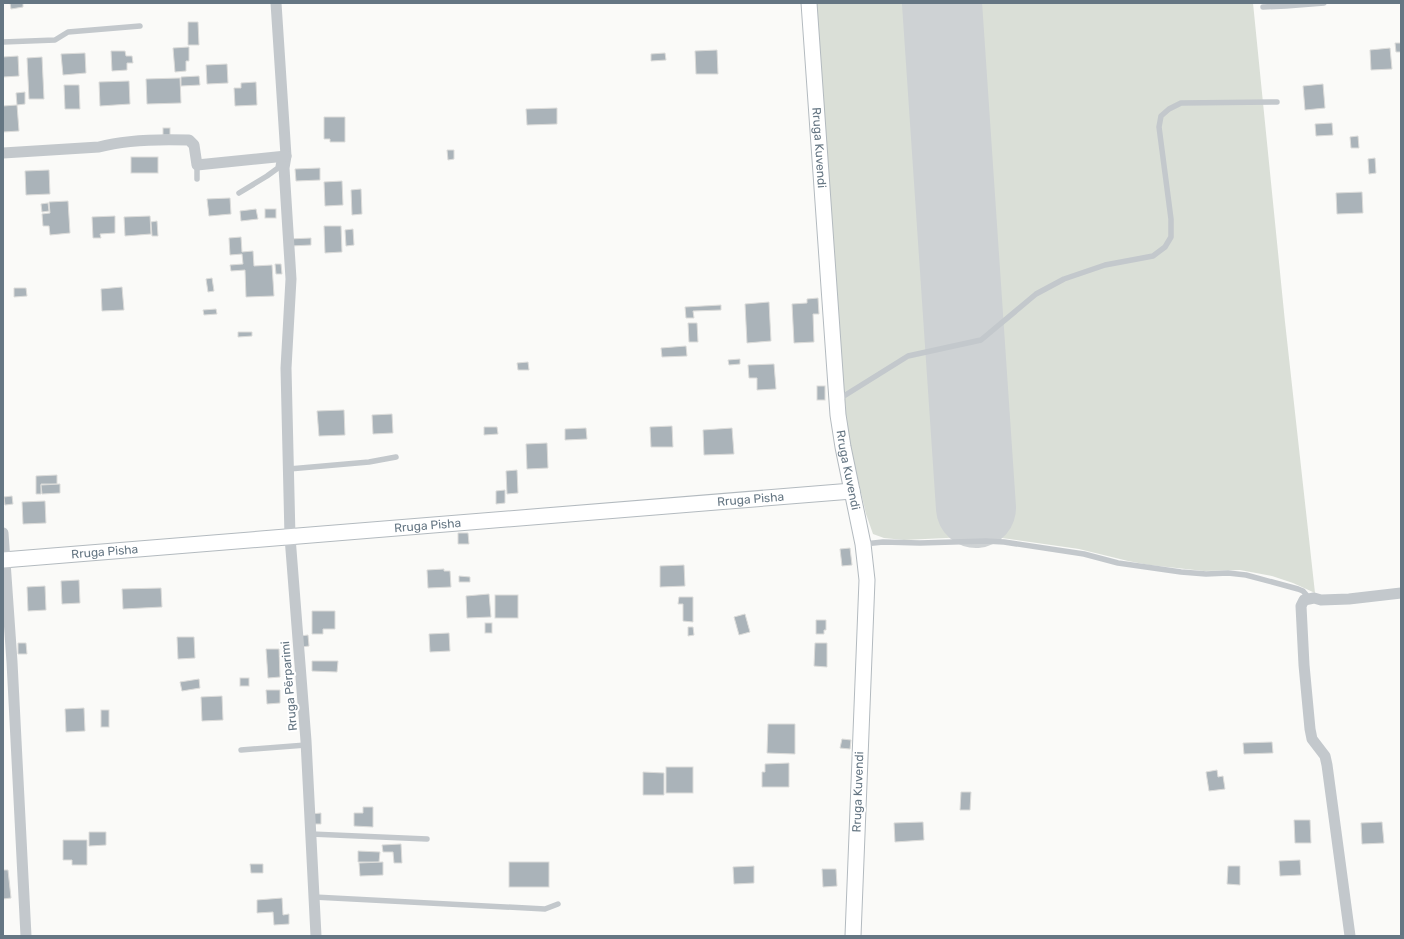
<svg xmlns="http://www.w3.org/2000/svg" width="1404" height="939" font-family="Rubik,sans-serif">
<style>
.green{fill:#dadfd7}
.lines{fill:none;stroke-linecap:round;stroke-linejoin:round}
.runway{stroke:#ced2d4;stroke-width:80}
.building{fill:#aab3b9;stroke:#dcdcda}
.secondary-casing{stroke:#b3babf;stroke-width:17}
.lane{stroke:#c3c8cc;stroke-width:5.5}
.street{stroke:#c3c8cc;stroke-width:11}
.secondary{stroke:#fff;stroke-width:15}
.labels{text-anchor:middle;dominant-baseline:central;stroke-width:4;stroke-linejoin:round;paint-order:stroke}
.street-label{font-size:12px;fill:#657683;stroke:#fff}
</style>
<rect width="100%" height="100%" fill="#fafaf8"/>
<polygon class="green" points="813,3 1253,3 1285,322 1315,593 1293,583 1272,576 1240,570 1204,571 1149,565 1128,561 1079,549 988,536 904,540 884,538 873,534 866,514 849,441 847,427"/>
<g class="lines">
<polyline class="runway" points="942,3 976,508"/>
</g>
<g class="building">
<polygon points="10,3 23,3 23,7 11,9"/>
<polygon points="188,22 198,22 199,45 188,45"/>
<polygon points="1395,43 1401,43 1401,52 1396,52"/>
<polygon points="189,47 189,61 186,61 186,71 175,72 173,48"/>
<polygon points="1390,48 1392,69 1371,70 1370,50"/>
<polygon points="717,50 718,74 696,74 695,51"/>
<polygon points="111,51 125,51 126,56 132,56 133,63 127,63 127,70 112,71"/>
<polygon points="85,53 86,73 63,75 61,54"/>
<polygon points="665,53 666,60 651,61 651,54"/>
<polygon points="18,56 19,76 3,77 3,57"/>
<polygon points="42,57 44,99 29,99 27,58"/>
<polygon points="227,64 228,83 207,84 206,65"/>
<polygon points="199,76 200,85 181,86 181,77"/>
<polygon points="180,78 181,103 147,104 146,79"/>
<polygon points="129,81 130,104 100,106 99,82"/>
<polygon points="256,82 257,105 235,106 234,88 241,88 241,83"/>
<polygon points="1323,84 1325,108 1305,110 1303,86"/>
<polygon points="64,85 79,85 80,109 65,109"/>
<polygon points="25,92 25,104 17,105 19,131 3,132 3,106 17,105 16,93"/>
<polygon points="557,108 557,124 527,125 526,109"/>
<polygon points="324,117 345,117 345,142 330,142 330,139 324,139"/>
<polygon points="1332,123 1333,135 1316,136 1315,124"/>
<rect x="163" y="128" width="7" height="7"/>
<polygon points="1358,136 1359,148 1351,148 1350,137"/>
<polygon points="447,150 454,150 454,159 448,160"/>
<rect x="131" y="157" width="27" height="16"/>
<polygon points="1375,158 1376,173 1369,174 1368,159"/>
<polygon points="320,168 320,180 296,181 295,169"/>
<polygon points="49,170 50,194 26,195 25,171"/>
<polygon points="342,181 343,205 325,206 324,182"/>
<polygon points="361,189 362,214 352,215 351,190"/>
<polygon points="1362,192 1363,213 1337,214 1336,193"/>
<polygon points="230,198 231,214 209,216 207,199"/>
<polygon points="68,201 70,233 50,235 49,226 43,226 42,214 50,213 49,202"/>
<polygon points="48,203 49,211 42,212 41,204"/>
<polygon points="256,209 258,219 241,221 240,211"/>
<rect x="265" y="209" width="11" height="9"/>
<polygon points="115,216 115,233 100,234 101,238 93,238 92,217"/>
<polygon points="150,216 151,234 125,236 124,217"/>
<polygon points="157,221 158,236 152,236 151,222"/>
<polygon points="324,226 341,226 342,252 325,253"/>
<polygon points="353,229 354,245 346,246 345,230"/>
<polygon points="241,237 242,252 253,251 254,266 272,265 274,296 246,297 245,270 231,271 230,265 243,264 242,254 230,255 229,238"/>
<polygon points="311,238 311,245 290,246 289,239"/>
<polygon points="275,264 281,264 282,274 276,274"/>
<polygon points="212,278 214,291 208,292 206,279"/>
<polygon points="122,287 124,310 102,311 101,289"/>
<polygon points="14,288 26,288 27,296 14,297"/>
<polygon points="818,298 819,314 813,314 814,342 794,343 792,304 807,303 807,299"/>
<polygon points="769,302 771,341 747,343 745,304"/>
<polygon points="721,305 721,310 693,311 694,318 686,318 685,307"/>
<polygon points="216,309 217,314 204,315 203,310"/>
<polygon points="688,323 697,323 698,342 689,342"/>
<polygon points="238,332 252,332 252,336 238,337"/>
<polygon points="686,346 687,356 662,357 661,348"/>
<polygon points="740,359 740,364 729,365 728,360"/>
<polygon points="528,362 529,370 518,370 517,363"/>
<polygon points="774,364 776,389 757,390 757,378 749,378 748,365"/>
<rect x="817" y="386" width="8" height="14"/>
<polygon points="344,410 345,435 319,436 317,411"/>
<polygon points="392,414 393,433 373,434 372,415"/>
<polygon points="672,426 673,447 651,447 650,427"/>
<polygon points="484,427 497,427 498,434 484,435"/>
<polygon points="586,428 587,439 565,440 565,429"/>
<polygon points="732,428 734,454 704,455 703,430"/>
<polygon points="547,443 548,468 527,469 526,444"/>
<polygon points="517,470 518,493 507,494 506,471"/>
<polygon points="57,475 57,484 41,484 41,494 36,494 36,476"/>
<polygon points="60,484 60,493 42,494 41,485"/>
<polygon points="505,490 505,503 496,504 496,491"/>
<polygon points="12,496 13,504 5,505 4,497"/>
<polygon points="45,501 46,523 23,524 22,502"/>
<polygon points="458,533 468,533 469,544 458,544"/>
<polygon points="850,548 852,565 842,566 840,549"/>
<polygon points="684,565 685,586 660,587 660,566"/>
<polygon points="444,569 444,571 450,571 451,587 428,588 427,570"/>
<polygon points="459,576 470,577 470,582 459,582"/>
<polygon points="79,580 80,603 62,604 61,581"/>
<polygon points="45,586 46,610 28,611 27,587"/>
<polygon points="161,588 162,607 123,609 122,589"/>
<polygon points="489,594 491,617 467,618 466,596"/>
<rect x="495" y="595" width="23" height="23"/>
<polygon points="679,597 693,597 693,622 683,621 683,604 678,604"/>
<polygon points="312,611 335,611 335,629 323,629 323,634 312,634"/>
<polygon points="745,614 750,632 739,635 734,617"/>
<polygon points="816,620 826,620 826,630 824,630 824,634 816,634"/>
<rect x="485" y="623" width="7" height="10"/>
<polygon points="688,627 693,627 694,635 688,636"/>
<polygon points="449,633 450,651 430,652 429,634"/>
<polygon points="308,635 309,646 301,647 300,636"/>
<polygon points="177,637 194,637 195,658 178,659"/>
<polygon points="18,643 26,643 27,654 18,654"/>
<polygon points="815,643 827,643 827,667 814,666"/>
<polygon points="266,649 279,649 280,677 268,678"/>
<polygon points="312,661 338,661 337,672 312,671"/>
<rect x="240" y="678" width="9" height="8"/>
<polygon points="199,679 200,688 182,691 180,682"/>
<polygon points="266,690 280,690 280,703 267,704"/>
<polygon points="222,696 223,720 202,721 201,697"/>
<polygon points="84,708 85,731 66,732 65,709"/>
<rect x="101" y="710" width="8" height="17"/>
<polygon points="768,724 795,724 795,754 767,753"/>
<polygon points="842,739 851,740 850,749 840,748"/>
<polygon points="1272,742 1273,753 1244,754 1243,743"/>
<polygon points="789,763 789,787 762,787 762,772 765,772 765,764"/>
<rect x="666" y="767" width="27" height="26"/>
<polygon points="1217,770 1218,777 1223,776 1225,789 1209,791 1206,772"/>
<polygon points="643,772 664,773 664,795 643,795"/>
<polygon points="961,792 971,792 970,810 960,810"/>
<polygon points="363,807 373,807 373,827 354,826 354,813 363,813"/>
<polygon points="321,813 321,824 312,824 311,814"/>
<polygon points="1294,820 1310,820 1311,843 1295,843"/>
<polygon points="923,822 924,840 895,842 894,823"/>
<polygon points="1382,822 1384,843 1362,844 1361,823"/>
<polygon points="89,832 106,832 106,845 89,846"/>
<polygon points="63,840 87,840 87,865 72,865 72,860 63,860"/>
<polygon points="401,844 402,863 394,863 393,852 383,852 382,845"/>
<polygon points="358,851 380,852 379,862 358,862"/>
<polygon points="1300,860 1301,875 1280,876 1279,861"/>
<polygon points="383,862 383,875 360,876 359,863"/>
<rect x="509" y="862" width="40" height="25"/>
<polygon points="250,864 263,864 263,873 251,873"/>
<polygon points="754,866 754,883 734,884 733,867"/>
<polygon points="1228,866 1240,866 1240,885 1227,884"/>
<polygon points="822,869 836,869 837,886 823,887"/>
<polygon points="3,870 8,870 11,898 3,899"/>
<polygon points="282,898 283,915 289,914 289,924 274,925 273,912 257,913 257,900"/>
</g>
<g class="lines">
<defs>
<g id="secondary">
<path id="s1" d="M809 3 838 415 843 447 863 544 867 580 853 936"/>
<path id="s2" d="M3 560 852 491"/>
</g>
</defs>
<use href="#secondary" class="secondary-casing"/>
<g class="lane">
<polyline points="1263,7 1286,6 1324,3"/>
<polyline points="3,42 55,40 68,32 140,26"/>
<polyline points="197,179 197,165"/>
<polyline points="239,193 267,176 278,168 280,156"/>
<polyline points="839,399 908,356 981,340 1036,294 1064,279 1105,265 1153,256 1165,247 1171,237 1171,219 1159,127 1161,116 1169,109 1181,103 1277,102"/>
<polyline points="289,469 369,462 396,457"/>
<polyline points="864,544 883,542 920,543 986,541 1004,542 1084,554 1118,563 1181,572 1206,574 1228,573 1246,575 1298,589 1303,591 1309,598"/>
<polyline points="241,750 306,745"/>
<polyline points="311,834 427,839"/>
<polyline points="314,897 545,909 558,904"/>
</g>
<g class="street">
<polyline points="276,3 286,156 284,168 291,279 286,368 290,537 306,741 316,936"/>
<path d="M3 153 99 147C128 139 160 139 189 140L194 145 197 165 286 156"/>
<polyline points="3,533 12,662 26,936"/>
<polyline points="1350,936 1327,765 1325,756 1312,739 1310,729 1304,665 1301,606 1304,600 1314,598 1321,600 1349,599 1401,593"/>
</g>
<use href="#secondary" class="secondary"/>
</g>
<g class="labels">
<g class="street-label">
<text stroke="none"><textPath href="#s1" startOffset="145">Rruga Kuvendi</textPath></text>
<text stroke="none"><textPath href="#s1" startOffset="469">Rruga Kuvendi</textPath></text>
<text stroke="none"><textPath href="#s2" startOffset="750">Rruga Pisha</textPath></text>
<text stroke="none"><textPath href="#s2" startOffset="426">Rruga Pisha</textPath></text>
<text stroke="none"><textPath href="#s2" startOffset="102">Rruga Pisha</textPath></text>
<text transform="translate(289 686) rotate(-95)">Rruga Përparimi</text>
<text transform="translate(858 792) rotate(-88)">Rruga Kuvendi</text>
</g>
</g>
<rect width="1404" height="939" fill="none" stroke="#657683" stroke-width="8"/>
</svg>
